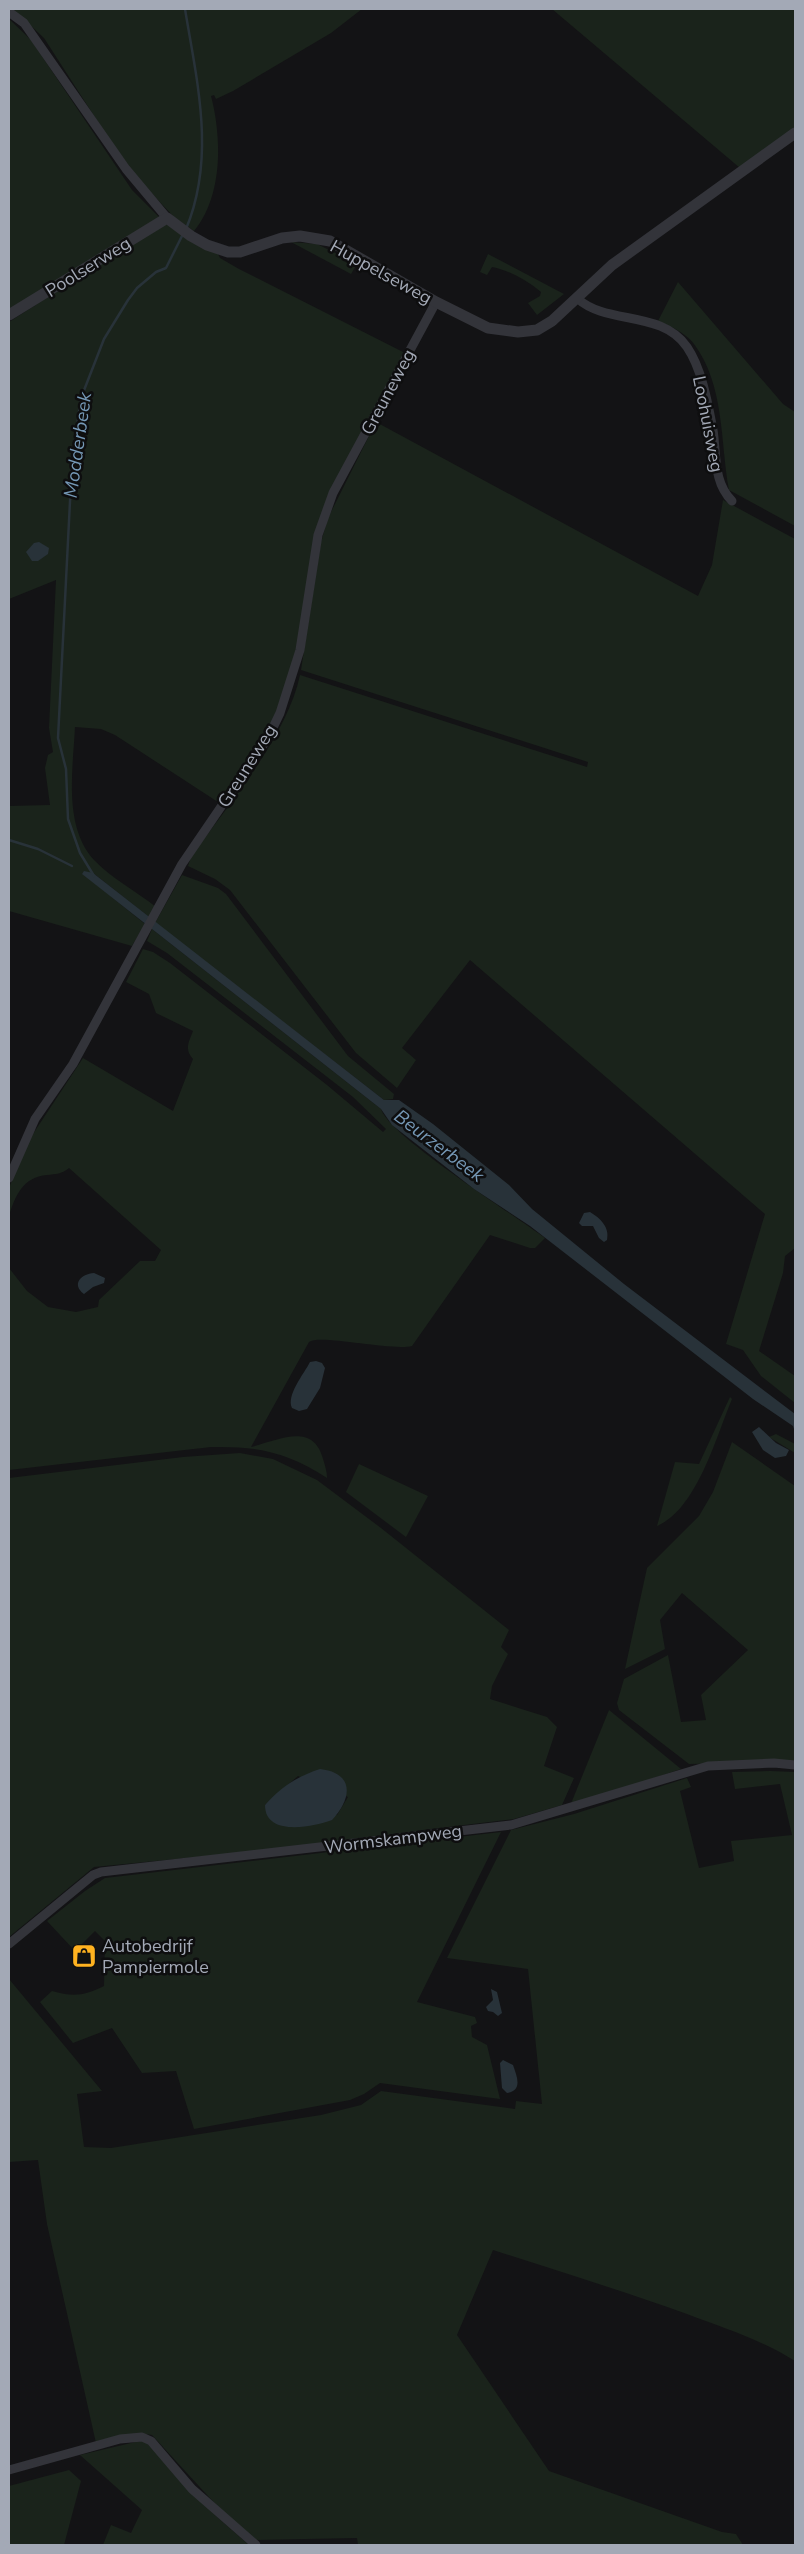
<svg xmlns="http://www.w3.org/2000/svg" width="804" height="2554" font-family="'Nunito Sans',sans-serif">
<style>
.green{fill:#1a231b;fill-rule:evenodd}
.water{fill:#283239}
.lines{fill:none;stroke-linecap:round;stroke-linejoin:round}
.stream{stroke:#283239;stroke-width:2.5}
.minor{stroke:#33343a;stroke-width:9}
.tertiary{stroke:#33343a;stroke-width:11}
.labels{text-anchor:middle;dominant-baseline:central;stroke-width:5;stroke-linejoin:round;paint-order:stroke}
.street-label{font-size:18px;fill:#a3a9b6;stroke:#0e0e0f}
.poi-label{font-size:18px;fill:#a3a9b6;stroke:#0e0e0f;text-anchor:start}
.water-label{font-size:19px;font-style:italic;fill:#7598b6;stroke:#0e0e0f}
</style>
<rect width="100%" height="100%" fill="#131315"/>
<g class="green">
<path d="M13 9H362L331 33 233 91 216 99 214 95 211 96C222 138 223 196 194 231L174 217 141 182 107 136 44 38Z"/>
<polygon points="552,9 795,9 795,130 740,168"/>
<polygon points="9,19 31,40 132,190 159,217 9,314"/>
<path d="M163 224 168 225 217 252 220 258 239 269 405 353 329 496 284 709 221 804 115 735 101 729 75 727C73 769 63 826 94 860 110 877 137 892 156 907L149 917 93 873H82L145 924 132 946 9 911V806L50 805 45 768 48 755 53 752 49 728 56 580 9 599V322Z"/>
<polygon points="291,242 317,244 357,264 351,274"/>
<path d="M488 254 564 294 537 315 528 303 540 296 541 292C526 280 511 271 492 267L487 275 480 272Z"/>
<path d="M678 282 783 404 795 412V526L729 490C720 441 725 386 694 344 686 333 670 326 658 321Z"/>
<path d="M376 422 698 596 712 565 723 500 795 539V1248L785 1256 783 1273 759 1351 795 1376V1403L761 1376 743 1350 726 1344 765 1214 470 960 402 1048 416 1060 397 1088 356 1053 230 890 215 879 188 866 191 857C227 806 287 737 300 675L587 767 588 762 301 670 321 542 328 518Z"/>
<polygon points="182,875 218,888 226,894 348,1056 394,1094 393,1099 384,1100 155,923"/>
<path d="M152 929 381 1109C389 1136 516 1216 545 1238L535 1248H530L490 1235 412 1346C390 1351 320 1334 309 1342L251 1447C277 1441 313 1421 323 1459 325 1465 327 1472 327 1478 287 1452 257 1446 211 1447L9 1470V1268L27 1291 48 1307 76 1312 98 1307 99 1300 140 1261H155L161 1250 69 1168C62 1174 56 1174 47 1175 23 1177 15 1196 9 1216V1188L19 1162 29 1140 83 1058 173 1111 193 1059C184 1049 189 1042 193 1031L156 1013 149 994 126 982 143 949 153 952 170 963 327 1085 383 1132 386 1129 353 1097 167 953 147 941Z"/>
<path d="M730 1397 732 1399C716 1437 697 1509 657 1526L675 1462 699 1464Z"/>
<polygon points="776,1434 795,1444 795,1453 769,1437"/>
<polygon points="732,1442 795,1486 795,1762 689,1764 619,1710 617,1703 624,1679 668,1655 681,1722 706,1720 701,1695 748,1650 682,1593 660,1620 665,1649 625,1669 647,1568 699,1516 713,1492"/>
<path d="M240 1453 273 1459 317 1480 381 1528 509 1630 501 1647 508 1654 492 1686 490 1699 547 1717 557 1727 544 1766 574 1778 562 1805 514 1819 423 1830 362 1841 94 1867 9 1937V1478L183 1457ZM298 1776 348 1797 337 1815 265 1805Z"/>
<polygon points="359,1464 428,1496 406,1537 346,1492"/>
<polygon points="609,1710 681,1769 570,1806"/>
<path d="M770 1771 795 1772V2361C762 2340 724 2328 687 2314 623 2291 558 2271 493 2250L457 2335 549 2471 722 2532 736 2534 743 2545H358L357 2538 255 2540 231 2521 152 2435 139 2433 96 2443 47 2224 38 2160 9 2162V1979L102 2091 77 2094 84 2147 111 2148 321 2115 361 2105 381 2091 515 2109 516 2101 542 2104 528 1969 447 1958 511 1830 574 1814 687 1778 691 1787 680 1791 699 1868 734 1861 731 1841 792 1835 780 1784 735 1789 732 1772Z"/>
<path d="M501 1832 417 2002 475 2017 477 2023 471 2026 472 2037 487 2045 500 2099 380 2083 364 2094 350 2100 194 2129 176 2071 142 2073 112 2028 73 2043 40 2002 52 1991C72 1997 85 1996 104 1986L105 1941 95 1931 75 1951 47 1921 85 1891 105 1878Z"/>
<polygon points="144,2440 216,2516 249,2545 103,2545 111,2525 131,2533 142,2510 80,2455"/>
<polygon points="69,2470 81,2481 64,2545 9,2545 9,2486"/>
</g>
<g class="water">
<polygon points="39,542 49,548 48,554 38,561 32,561 26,552 34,543"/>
<polygon points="84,871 93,873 384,1100 399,1100 433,1124 509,1185 532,1209 624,1284 795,1414 795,1432 793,1426 753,1399 530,1226 474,1189 392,1125 381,1109 82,874"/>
<path d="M590 1212C600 1218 610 1227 607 1240L604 1242 599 1238 593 1226H582L579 1223 584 1213Z"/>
<path d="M94 1273 105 1278 104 1283 93 1287 84 1294C71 1284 81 1274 94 1273Z"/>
<path d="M316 1361 322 1363 325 1368 320 1388 307 1409 299 1411 292 1408C286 1395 304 1374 310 1362Z"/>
<polygon points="759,1427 776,1443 789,1450 786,1456 775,1458 763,1450 752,1432"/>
<path d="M320 1769C355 1773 352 1799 332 1820 313 1827 265 1837 265 1805 281 1787 298 1776 320 1769Z"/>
<polygon points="491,1989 497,1992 502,2013 498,2016 493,2012 488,2011 486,2007 493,2000"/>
<path d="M503 2060 513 2065C517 2077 523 2090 507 2093L502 2088 500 2063Z"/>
</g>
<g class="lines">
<g class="stream">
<path d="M185 9C197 82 216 157 186 229"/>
<polyline points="9,840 38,849 72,866"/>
<polyline points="94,876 80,853 68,819 66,769 58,738 72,462 81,398 104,339 128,300 137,288 156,272 166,268 183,234"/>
</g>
<g class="minor">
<polyline points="9,12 24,23 126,169 167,218"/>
<path d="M578 299C607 325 662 310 687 347 702 369 708 404 713 430 717 456 713 482 732 501"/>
<polyline points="9,1178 35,1119 73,1064 182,864 268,738 280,713 300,650 318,535 333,493 436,302"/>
<polyline points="9,1944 93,1875 101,1872 511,1825 708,1766 774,1763 795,1765"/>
<polyline points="9,2470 120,2439 142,2437 151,2441 192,2489 256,2545"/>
</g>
<polyline class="tertiary" points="9,315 167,218 191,236 207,245 228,252 240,252 282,238 300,236 330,241 436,302 488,328 518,332 537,330 552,321 612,265 795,133"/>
</g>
<defs>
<symbol id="shop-square" viewBox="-11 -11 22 22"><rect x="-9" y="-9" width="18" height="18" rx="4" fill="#ffb220" stroke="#0e0e0f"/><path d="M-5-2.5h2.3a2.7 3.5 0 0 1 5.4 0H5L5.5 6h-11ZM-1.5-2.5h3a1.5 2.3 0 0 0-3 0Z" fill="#111"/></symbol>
</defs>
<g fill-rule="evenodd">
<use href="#shop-square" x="70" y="1942" width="28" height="28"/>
</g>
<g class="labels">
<g class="street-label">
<text transform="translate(88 267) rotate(-32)">Poolserweg</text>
<text transform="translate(381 272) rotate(29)">Huppelseweg</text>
<text transform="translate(388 392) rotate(-62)">Greuneweg</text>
<text transform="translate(708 424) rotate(79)">Loohuisweg</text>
<text transform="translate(247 766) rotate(-58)">Greuneweg</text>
<text transform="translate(393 1839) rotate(-7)">Wormskampweg</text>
</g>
<g class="poi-label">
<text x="102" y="1946">Autobedrijf<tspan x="102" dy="21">Pampiermole</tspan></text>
</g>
<g class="water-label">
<text transform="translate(78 445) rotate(-82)">Modderbeek</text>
<text transform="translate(439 1146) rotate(37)">Beurzerbeek</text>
</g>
</g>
<rect width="804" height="2554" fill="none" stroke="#a3a9b6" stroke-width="20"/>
</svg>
